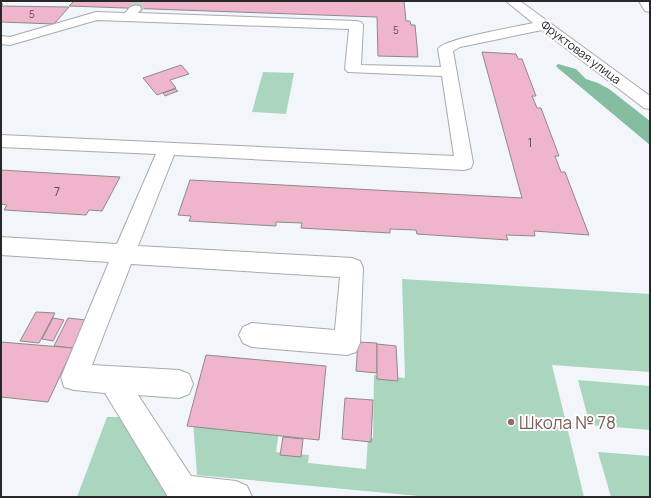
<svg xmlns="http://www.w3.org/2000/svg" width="651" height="498" font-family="Manrope,sans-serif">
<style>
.green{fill:#aad6bf}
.forest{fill:#84bd9f}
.building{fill:#efb5cc;stroke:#8f898b}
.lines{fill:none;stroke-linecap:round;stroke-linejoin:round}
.minor-tunnel{stroke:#c9ccd0;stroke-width:14;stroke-dasharray:14 7;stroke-linecap:butt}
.minor-casing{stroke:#a7aaae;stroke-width:2}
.minor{fill:#fff;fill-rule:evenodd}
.education-dot{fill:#8d6e63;stroke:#fff;stroke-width:1.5}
.labels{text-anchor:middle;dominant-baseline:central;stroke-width:4;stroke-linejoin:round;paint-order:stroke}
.far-number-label{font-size:10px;fill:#594b52}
.far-street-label{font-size:12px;fill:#27282a;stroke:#fff}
.number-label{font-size:12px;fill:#594b52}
.near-education-label{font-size:17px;fill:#785e54;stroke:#fff;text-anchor:start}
</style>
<rect width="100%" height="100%" fill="#f2f5f9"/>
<g class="green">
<polygon points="263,72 294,73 286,114 252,112"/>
<polygon points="402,279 650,294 650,372 552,365 584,497 429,497 197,475 193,421 279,430 276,452 309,455 308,463 366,469 368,438 373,438 374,375 405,378"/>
<polygon points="578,380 650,386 650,430 590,425"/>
<polygon points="107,417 121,417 168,497 77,497"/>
<polygon points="598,452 650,456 650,497 611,497"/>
</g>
<polygon class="forest" points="558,64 576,69 586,79 598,83 609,89 650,121 650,145 559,69 556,66"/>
<g class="building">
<polygon points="74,1 404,1 406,21 410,21 411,25 415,25 418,57 378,56 377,17 69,6"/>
<polygon points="1,4 3,4 1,6 69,7 54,24 1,22"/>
<polygon points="482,52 516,54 518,59 522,59 536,96 532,96 537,108 541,108 559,156 555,156 561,172 565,172 589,235 534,231 535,236 506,235 508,240 417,234 416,230 390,229 390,233 301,228 302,223 276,222 276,226 189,221 191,216 178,215 190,180 522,198"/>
<polygon points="181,65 189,74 170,80 176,88 157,95 143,78"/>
<polygon points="175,89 178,91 165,96 163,93"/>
<polygon points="1,170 67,174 120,177 102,211 89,210 86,215 4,210 7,205 1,204"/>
<polygon points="36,312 55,313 39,343 20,341"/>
<polygon points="53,318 64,320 53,341 42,339"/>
<polygon points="68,318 86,320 73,348 54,346"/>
<polygon points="1,342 73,348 48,402 1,397"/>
<polygon points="358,342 377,343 377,373 356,371"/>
<polygon points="377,344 396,346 398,381 377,379"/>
<polygon points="206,355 326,366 319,440 187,426"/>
<polygon points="345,398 373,400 371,442 342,439"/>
<polygon points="283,437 303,439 301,457 280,455"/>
</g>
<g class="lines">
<polyline class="minor-tunnel" points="135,9 140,1"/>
<defs>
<g id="minor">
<path d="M506 1H520L650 96V109L644 108 542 30 460 47 453 51 473 163 471 168 464 170 174 155 138 246 352 258 360 261 363 268 360 343 356 352 347 355 252 347 243 343 239 335 243 327 252 323 335 330 340 277 131 264 92 365 179 370 189 374 193 384 189 394 179 398 138 395 191 476 236 481 247 486 252 497H168L105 393 74 390 64 387 61 377 109 262 1 255V237L117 244 156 154 1 147V135L454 156 442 76 348 72 345 69 349 29 97 20 10 45 1 44V36L10 37 96 12 125 13C130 7 132 4 140 6L141 9 138 13 356 21 361 22 363 25 361 65 441 67 438 49C445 38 517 27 533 23Z"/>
<polygon points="639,1 650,1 650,12 645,11"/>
</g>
</defs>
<use href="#minor" class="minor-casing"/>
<use href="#minor" class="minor"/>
</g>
<circle class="education-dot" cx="511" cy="422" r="4"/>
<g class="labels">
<g class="far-number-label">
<text x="32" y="14">5</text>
<text x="396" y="30">5</text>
</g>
<g class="far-street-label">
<text transform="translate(581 52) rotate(37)">Фруктовая улица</text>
</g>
<g class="number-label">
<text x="530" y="142">1</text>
<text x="57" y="191">7</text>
</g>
<g class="near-education-label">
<text x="519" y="422">Школа № 78</text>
</g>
</g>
<rect width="651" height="498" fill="none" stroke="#27282a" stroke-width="4"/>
</svg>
